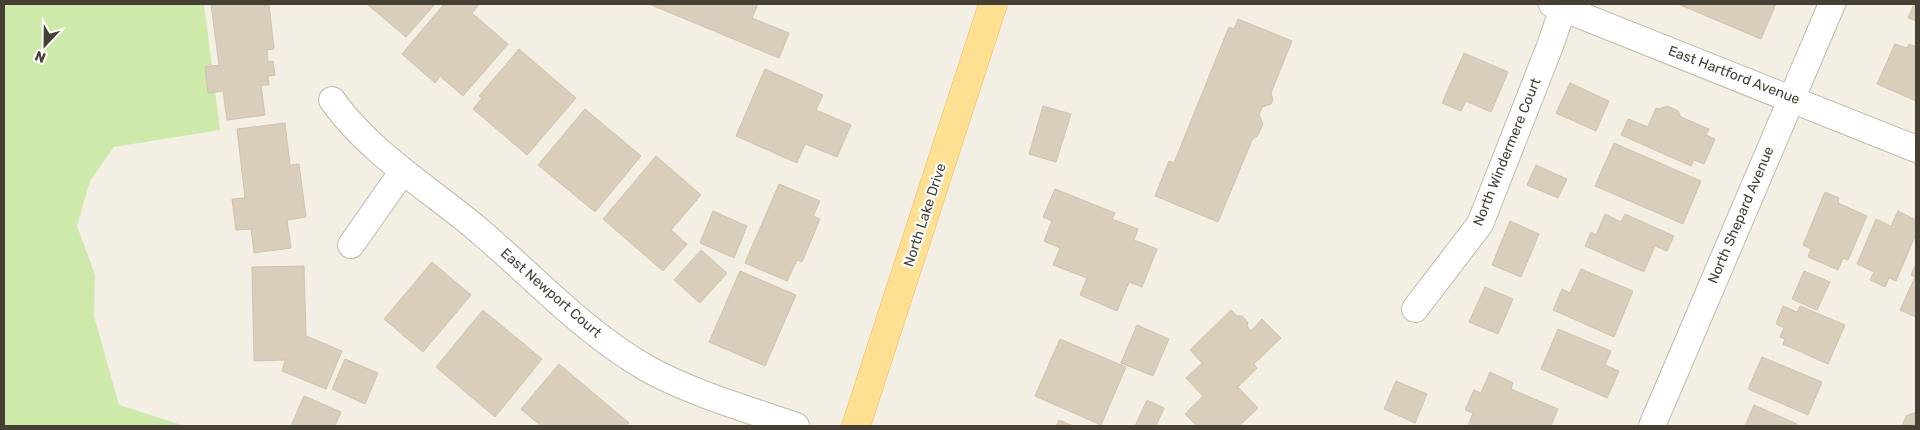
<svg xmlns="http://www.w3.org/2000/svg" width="1920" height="430" font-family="Rubik,sans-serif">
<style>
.green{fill:#ceeaaa}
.building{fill:#d9cdbc;stroke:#d1c2ac}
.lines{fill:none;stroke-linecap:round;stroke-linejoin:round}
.street-casing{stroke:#c2b9a9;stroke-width:28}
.primary-casing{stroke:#ebbe5b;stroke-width:29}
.street{stroke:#fff;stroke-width:26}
.primary{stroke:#ffdf91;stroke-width:28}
.labels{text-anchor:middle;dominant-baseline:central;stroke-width:4.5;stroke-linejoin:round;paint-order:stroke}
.street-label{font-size:14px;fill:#463f34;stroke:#fff}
</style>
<rect width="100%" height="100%" fill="#f3efe4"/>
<polygon class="green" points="4,4 204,4 220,130 114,147 90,181 77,226 95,275 94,316 119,405 185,426 4,426"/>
<g class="building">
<polygon points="211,4 269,4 274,49 267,50 268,62 273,61 275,75 268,76 269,85 261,85 265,115 227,120 223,91 208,93 205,67 219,65"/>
<polygon points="367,4 435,4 406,37"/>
<polygon points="444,4 479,4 472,13 508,44 463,96 440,76 435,83 402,54"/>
<polygon points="649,4 758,4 752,18 789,33 779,58"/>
<polygon points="1678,4 1776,4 1761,39"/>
<polygon points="1914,4 1916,4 1916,21 1908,18"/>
<polygon points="1238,19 1292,41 1271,93 1273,100 1271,104 1262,107 1259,115 1263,124 1258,135 1252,140 1218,222 1155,196 1169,161 1174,163 1229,27 1234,29"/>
<polygon points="1895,44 1907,48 1909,44 1916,47 1916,101 1877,84"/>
<polygon points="519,49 576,98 527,155 473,109 482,98 479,96"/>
<polygon points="1464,53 1508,72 1491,112 1466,101 1461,111 1442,103"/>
<polygon points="765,69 823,95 816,110 851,125 837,157 805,144 797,163 736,136"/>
<polygon points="1570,83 1609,101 1596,131 1556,113"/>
<polygon points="1043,106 1071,114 1056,162 1029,154"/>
<polygon points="1668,106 1678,111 1681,117 1709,129 1706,135 1715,139 1704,164 1694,160 1691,166 1621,135 1628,119 1648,127 1656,108 1659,109"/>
<polygon points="585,109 641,156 595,212 538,165"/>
<polygon points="285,123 290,165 299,164 306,217 287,220 291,248 254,253 251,229 236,230 232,199 245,198 237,129"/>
<polygon points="1614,143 1701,181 1683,224 1595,186"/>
<polygon points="656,156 701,195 671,230 687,244 663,271 603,219"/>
<polygon points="1536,165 1567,179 1558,198 1527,185"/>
<polygon points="779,184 820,201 813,216 820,219 802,262 797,260 787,281 745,263"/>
<polygon points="1055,189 1115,213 1112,219 1138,229 1134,240 1157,249 1142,287 1129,282 1117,311 1080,295 1087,278 1053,265 1060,248 1044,241 1052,221 1043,217"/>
<polygon points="1825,192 1839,198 1838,203 1867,216 1848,260 1843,258 1838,270 1808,257 1811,249 1803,245"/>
<polygon points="713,211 747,226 734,258 700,243"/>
<polygon points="1898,211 1916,220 1916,234 1896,281 1889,278 1885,287 1870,280 1874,272 1857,264 1876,219 1891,226"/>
<polygon points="1605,214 1621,222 1625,214 1674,236 1667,251 1655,246 1644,272 1585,246 1591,232 1596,235"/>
<polygon points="1510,221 1539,234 1521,277 1492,265"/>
<polygon points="701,250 727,273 700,303 674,280"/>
<polygon points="432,262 471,295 423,352 384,319"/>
<polygon points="1916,263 1916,317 1900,310 1915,277 1911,275"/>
<polygon points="304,266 306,336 342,351 326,389 282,371 285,360 254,361 252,267"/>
<polygon points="1581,269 1633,291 1614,337 1553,310 1562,289 1570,293"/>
<polygon points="740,271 796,295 765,366 709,342"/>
<polygon points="1804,271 1830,282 1817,310 1792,299"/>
<polygon points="1485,287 1513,299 1498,334 1469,322"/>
<polygon points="1783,306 1797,312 1800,306 1845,325 1828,364 1783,344 1785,339 1780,337 1784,328 1776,324"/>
<polygon points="483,310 542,359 495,417 436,367"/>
<polygon points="1231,310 1237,316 1242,316 1248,322 1247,326 1251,331 1262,319 1281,338 1254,364 1257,368 1238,387 1258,408 1239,426 1197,426 1185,414 1203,396 1186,378 1202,363 1190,350"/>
<polygon points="1137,325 1169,339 1153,376 1121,363"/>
<polygon points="1558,329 1611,351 1605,365 1619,371 1607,398 1541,369"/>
<polygon points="1060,339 1126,367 1101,425 1035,396"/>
<polygon points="1762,357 1822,382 1808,415 1748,389"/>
<polygon points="345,359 378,373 365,404 332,389"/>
<polygon points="559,364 629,423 626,426 541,426 521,409"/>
<polygon points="1490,372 1513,383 1511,389 1558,409 1551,426 1468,426 1473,413 1465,410 1474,390 1481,393"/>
<polygon points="1396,381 1427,394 1415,423 1384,409"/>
<polygon points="304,396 341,412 335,426 291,426"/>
<polygon points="1147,400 1164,408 1156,426 1135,426"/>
<polygon points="1754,405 1797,424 1796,426 1745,426"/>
<polygon points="1916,412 1916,426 1902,426 1906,416"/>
<polygon points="1059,420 1073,426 1056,426"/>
</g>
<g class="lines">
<defs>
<g id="street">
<polyline points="1552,4 1916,149"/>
<path d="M332 100C370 153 427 187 476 228 533 276 583 332 648 369 694 394 747 409 796 426"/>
<polyline points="351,245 403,171"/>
<polyline points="1415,309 1480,224 1550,46 1563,8"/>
<polyline points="1652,426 1832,4"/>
</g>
<polyline id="primary" points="856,426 993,4"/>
</defs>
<use href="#street" class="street-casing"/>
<use href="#primary" class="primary-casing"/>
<use href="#street" class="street"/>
<use href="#primary" class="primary"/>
</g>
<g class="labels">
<g class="street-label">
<text transform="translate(1734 75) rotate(21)">East Hartford Avenue</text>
<text transform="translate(1507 152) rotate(-68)">North Windermere Court</text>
<text transform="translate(925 215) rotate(-72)">North Lake Drive</text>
<text transform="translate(1741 215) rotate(-67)">North Shepard Avenue</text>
<text transform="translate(551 293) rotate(41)">East Newport Court</text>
</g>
</g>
<rect width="1920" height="430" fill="none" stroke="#463f34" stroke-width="10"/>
<g transform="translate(45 45) rotate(202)" stroke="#ffffff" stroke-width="4" paint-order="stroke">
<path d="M0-4L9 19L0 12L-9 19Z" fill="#463f34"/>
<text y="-8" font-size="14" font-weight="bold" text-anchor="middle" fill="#463f34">N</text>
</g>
</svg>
